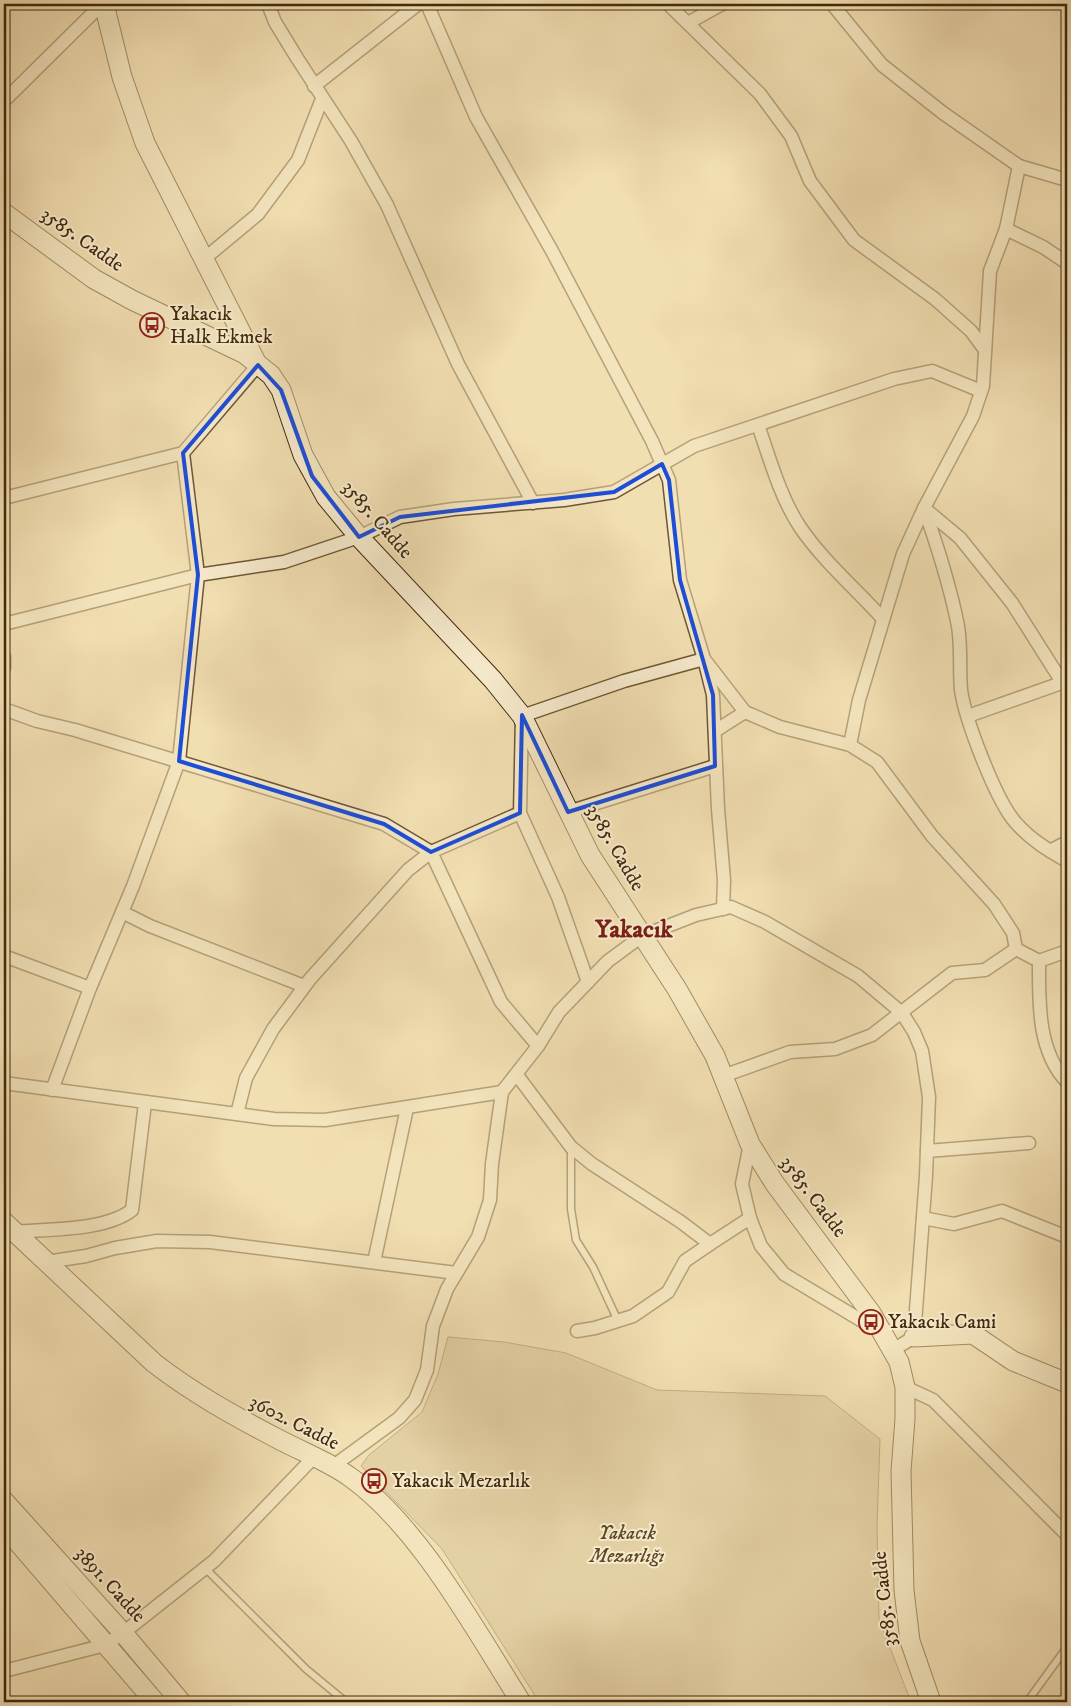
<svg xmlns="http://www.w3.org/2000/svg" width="1071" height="1706" font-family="'IM FELL DW Pica',serif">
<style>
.green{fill:#d3bf95;stroke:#8a7451}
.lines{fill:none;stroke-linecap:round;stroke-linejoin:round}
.lane-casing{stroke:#6d5736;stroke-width:9}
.street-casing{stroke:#6d5736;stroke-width:15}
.secondary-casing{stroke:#412a0d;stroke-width:21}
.lane{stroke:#f6eacc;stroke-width:6}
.street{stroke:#f6eacc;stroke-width:12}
.secondary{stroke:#f6eacc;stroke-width:19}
.marked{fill:none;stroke:#1d4ed8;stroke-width:4;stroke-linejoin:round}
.labels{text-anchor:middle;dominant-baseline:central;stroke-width:4;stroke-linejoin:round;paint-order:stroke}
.street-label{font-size:20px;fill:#412a0d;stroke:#f6eacc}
.poi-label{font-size:20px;fill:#412a0d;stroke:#f6eacc;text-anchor:start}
.park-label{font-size:20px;font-style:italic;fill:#5e4828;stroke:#f6eacc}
.district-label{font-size:25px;font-weight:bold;fill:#7a1f14;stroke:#f6eacc}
</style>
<rect width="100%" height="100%" fill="#f1deb1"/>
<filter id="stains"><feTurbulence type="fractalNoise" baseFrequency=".004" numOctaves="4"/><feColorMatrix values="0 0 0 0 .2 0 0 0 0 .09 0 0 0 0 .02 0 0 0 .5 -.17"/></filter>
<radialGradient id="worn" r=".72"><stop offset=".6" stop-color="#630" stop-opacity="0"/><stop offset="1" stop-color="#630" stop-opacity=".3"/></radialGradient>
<polygon class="green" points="448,1337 504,1342 566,1353 657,1390 825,1396 880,1439 877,1526 879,1619 911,1702 539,1702 442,1549 361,1466 369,1455 422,1412 438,1374"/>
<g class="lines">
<defs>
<g id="lane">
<polyline points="571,1148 571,1209 576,1240 593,1267 618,1321"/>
<polyline points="205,1568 306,1669 346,1702"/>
<polyline points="1027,1702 1067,1647"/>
</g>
<g id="street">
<polyline points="268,4 275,22 297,58 351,141 387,205 458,364 533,503"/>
<polyline points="427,4 476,117 552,251 652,441 669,480 680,580 704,659 713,695 718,809 724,880 723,909"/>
<polyline points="668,4 760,94 791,136 810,181 854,240 935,299 971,331 985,350"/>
<polyline points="832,4 882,65 943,113 1019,166"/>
<polyline points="688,23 722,4"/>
<polyline points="314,86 418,4"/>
<polyline points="4,101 102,4"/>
<polyline points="1006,229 1043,247 1067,263"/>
<polyline points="204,259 258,214 298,160 322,99"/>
<path d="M758 425C770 459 780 497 800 527 823 561 856 589 883 619"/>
<polyline points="4,498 183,453 258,365"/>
<path d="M924 508C937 545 949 583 957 621 962 643 959 667 961 690 965 719 996 801 1016 823 1031 840 1048 850 1067 861"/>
<polyline points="924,508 960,538 1012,603 1062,682"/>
<polyline points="4,624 198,575 284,562 359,537 400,517 454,509 564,500 614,492 694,446 894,379 932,371 981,391"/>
<polyline points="4,656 4,668"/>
<polyline points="4,709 37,721 75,730 384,824 431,852 501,1002 538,1046"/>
<polyline points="968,716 1067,681"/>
<polyline points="715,731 745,712"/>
<polyline points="850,745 859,700 903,554 924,508 973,416 983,386 990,271 1006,229 1019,166 1067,180"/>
<polyline points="568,812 715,766"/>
<polyline points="1050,851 1067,842"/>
<polyline points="122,912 150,926 304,986"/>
<polyline points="1016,949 1039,961 1067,951"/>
<polyline points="4,956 90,988"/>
<path d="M1039 961C1039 1001 1037 1051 1067 1082"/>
<polyline points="588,982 558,897 520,813 522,716 624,681 704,659 745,712 780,727 850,745 877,762 932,836 994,904 1013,933 1016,949"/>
<polyline points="517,1075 571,1147 592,1164 681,1222 710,1244 750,1218"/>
<polyline points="723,1076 790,1052 835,1049 872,1035 952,973 985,970 1016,949"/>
<polyline points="4,1083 274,1119 325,1120 502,1092 538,1046 559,1012 608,961 642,936 696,915 731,907 765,922 858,976 902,1013 914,1032 922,1051 929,1097 926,1176 914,1337 893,1350"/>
<polyline points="52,1090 90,988 133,886 179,761 198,575 183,453"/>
<polyline points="237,1114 246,1078 273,1029 310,979 408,870 431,852 520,813"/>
<polyline points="750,1144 742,1184 750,1218 761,1246 784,1274 879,1331"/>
<polyline points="927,1151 1029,1143"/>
<polyline points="923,1218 954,1224 1002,1211 1067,1237"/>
<path d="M14 1232C49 1229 105 1231 132 1210L145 1103"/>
<polyline points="46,1262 86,1256 115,1248 157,1241 210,1242 456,1273"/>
<polyline points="374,1262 407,1108"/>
<polyline points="577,1331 595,1328 633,1316 668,1292 685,1261 710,1244"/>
<polyline points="905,1387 933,1400 1067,1535"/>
<polyline points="332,1467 399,1418 415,1400 427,1370 433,1326 447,1289 478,1237 490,1200 492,1164 502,1092"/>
<polyline points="4,1671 105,1645 123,1633 214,1561 313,1458"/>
</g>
<g id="secondary">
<polyline points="104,4 122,77 145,143 255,360"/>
<polyline points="4,213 94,279 132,300 245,354 271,375 281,390 303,455 326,497 359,537 493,680 522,716 590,855 677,989 715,1056 750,1144 775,1184 871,1313 899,1362 905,1387 905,1419 901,1471 904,1590 910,1641 931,1702"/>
<path d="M4 1222 154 1363C194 1394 236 1417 280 1440 303 1452 329 1462 350 1477 419 1526 476 1631 521 1702"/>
<polyline points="914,1337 973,1334 1013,1361 1067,1383"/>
<polyline points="4,1501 123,1633 181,1702"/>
<polyline points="4,1526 155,1702"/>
</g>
</defs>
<use href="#lane" class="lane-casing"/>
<use href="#street" class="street-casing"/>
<use href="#secondary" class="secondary-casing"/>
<use href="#lane" class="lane"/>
<use href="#street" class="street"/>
<use href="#secondary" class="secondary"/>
</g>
<path d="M0 0H1071V1706H0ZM258 365 281 390 312 476 359 537 400 517 614 492 662 464 669 480 680 580 713 695 715 766 568 812 522 715 520 813 431 852 384 824 179 761 198 575 183 453Z" fill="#f1deb1" fill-opacity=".55" fill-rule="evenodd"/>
<path class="marked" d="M258 365 281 390 312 476 359 537 400 517 614 492 662 464 669 480 680 580 713 695 715 766 568 812 522 715 520 813 431 852 384 824 179 761 198 575 183 453Z"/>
<defs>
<symbol id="bus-ring" viewBox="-11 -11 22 22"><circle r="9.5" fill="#f6eacc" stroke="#8f2418" stroke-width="1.5"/><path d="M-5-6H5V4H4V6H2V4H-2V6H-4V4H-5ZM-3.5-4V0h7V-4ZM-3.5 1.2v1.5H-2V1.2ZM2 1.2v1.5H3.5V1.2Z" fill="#8f2418"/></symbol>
</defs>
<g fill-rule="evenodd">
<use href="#bus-ring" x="138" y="311" width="28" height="28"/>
<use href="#bus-ring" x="857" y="1308" width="28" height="28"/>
<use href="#bus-ring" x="360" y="1467" width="28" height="28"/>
</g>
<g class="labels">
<g class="street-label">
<text transform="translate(82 240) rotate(35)">3585. Cadde</text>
<text transform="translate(377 520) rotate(49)">3585. Cadde</text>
<text transform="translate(615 848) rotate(60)">3585. Cadde</text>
<text transform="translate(813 1197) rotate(53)">3585. Cadde</text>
<text transform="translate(294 1423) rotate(27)">3602. Cadde</text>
<text transform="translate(110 1585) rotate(48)">3891. Cadde</text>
<text transform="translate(885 1599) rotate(-96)">3585. Cadde</text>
</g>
<g class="poi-label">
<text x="170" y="314">Yakacık<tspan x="170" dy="23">Halk Ekmek</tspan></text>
<text x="888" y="1322">Yakacık Cami</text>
<text x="392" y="1481">Yakacık Mezarlık</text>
</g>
<g class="park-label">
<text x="627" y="1533">Yakacık<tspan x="627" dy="23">Mezarlığı</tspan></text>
</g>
<g class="district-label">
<text x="634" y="929">Yakacık</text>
</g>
</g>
<rect width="1071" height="1706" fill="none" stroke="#f1deb1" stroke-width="20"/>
<rect x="5" y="5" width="1061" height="1696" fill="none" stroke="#412a0d" stroke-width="2.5"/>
<rect x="10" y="10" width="1051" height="1686" fill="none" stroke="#412a0d"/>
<rect width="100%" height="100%" filter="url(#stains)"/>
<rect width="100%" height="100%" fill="url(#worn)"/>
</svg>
